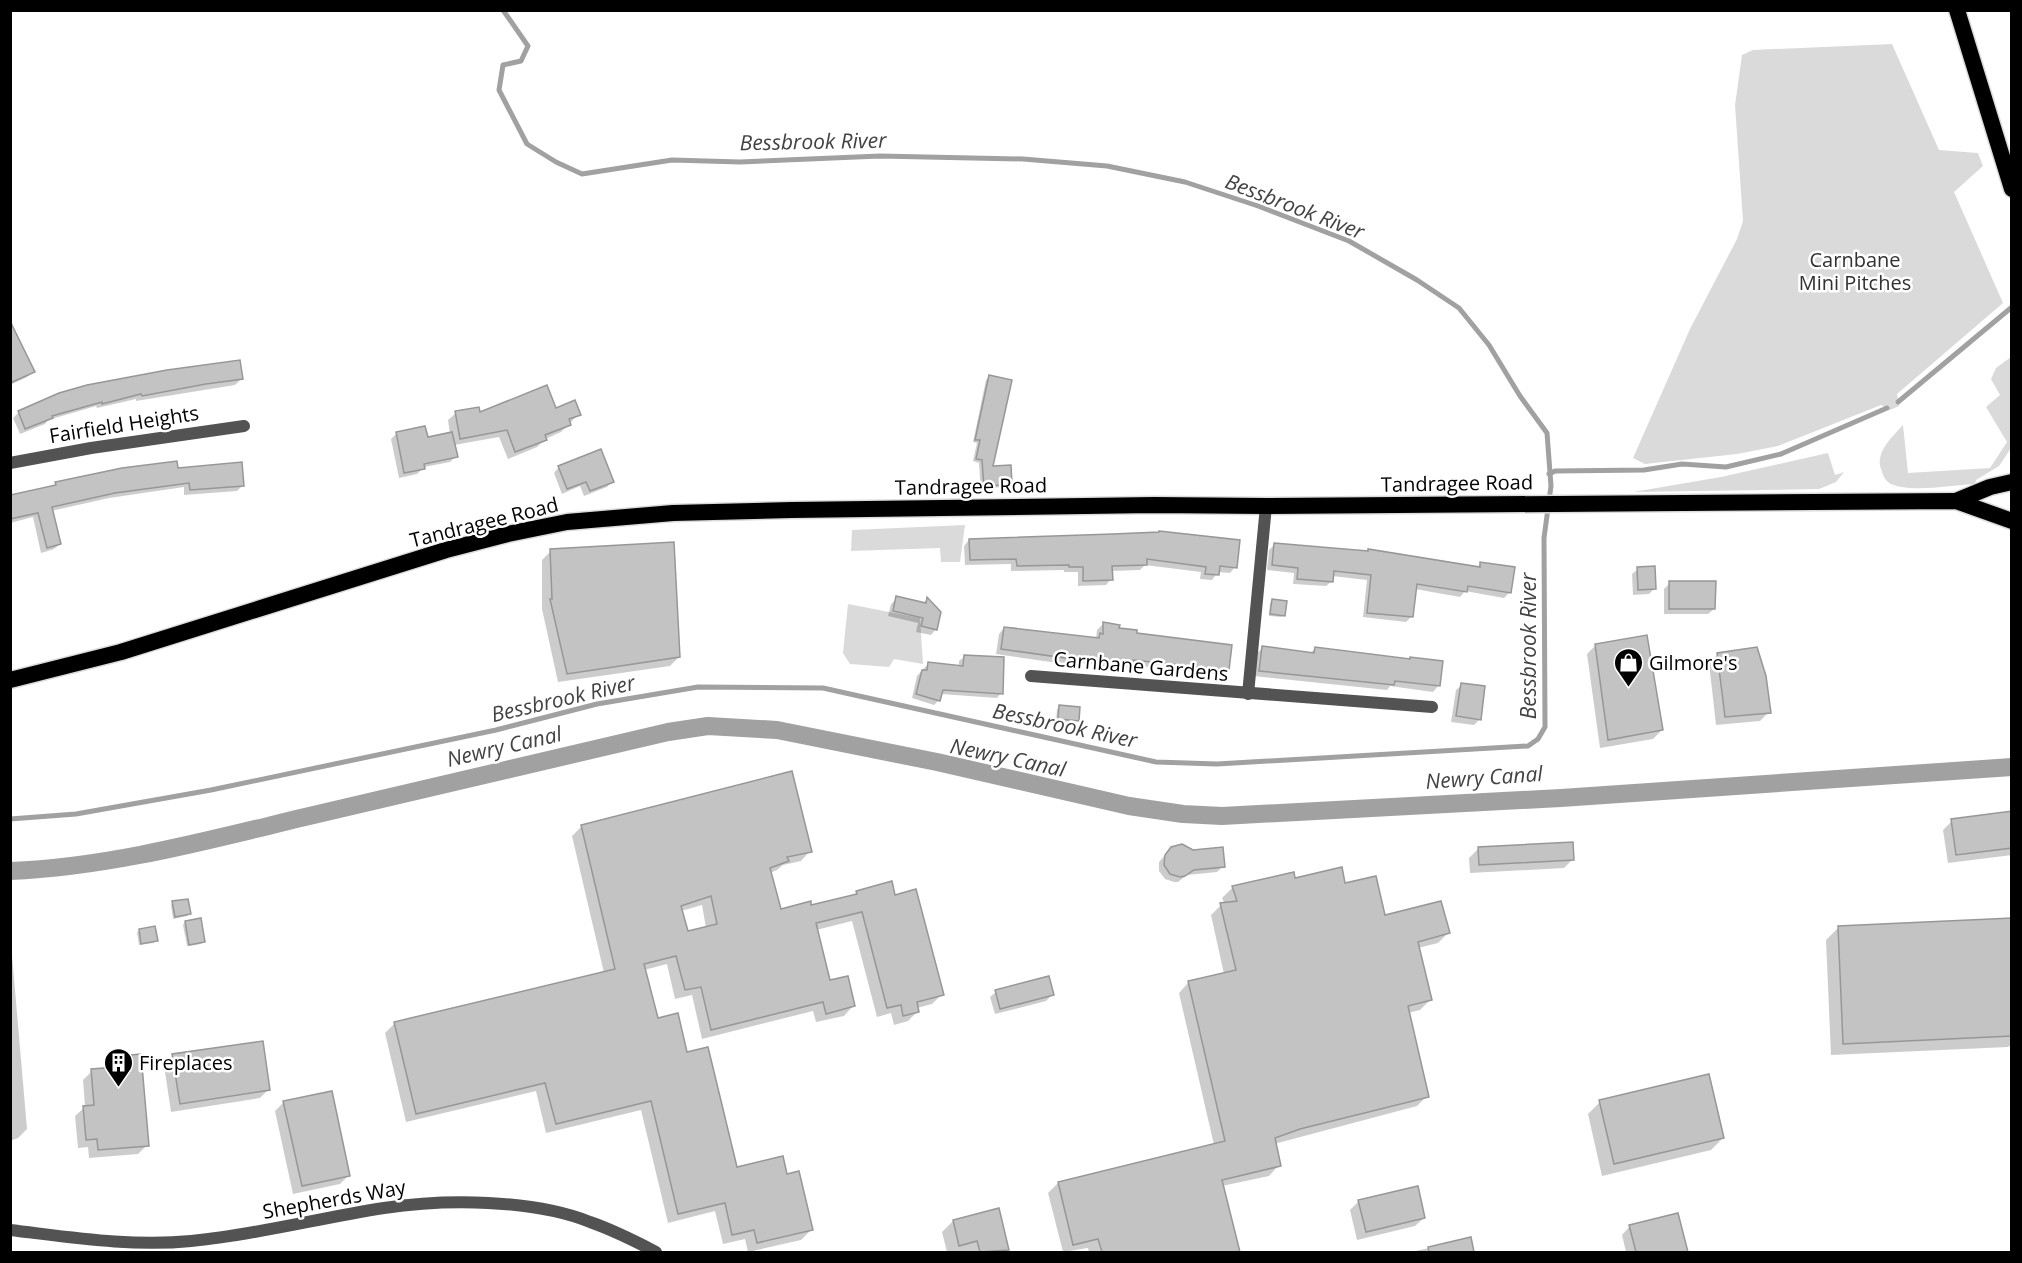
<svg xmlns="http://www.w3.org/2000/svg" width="2022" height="1263" font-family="'Open Sans',sans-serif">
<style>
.green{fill:#dadada}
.shadow{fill:#0003;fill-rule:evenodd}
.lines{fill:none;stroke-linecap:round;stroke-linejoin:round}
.stream{stroke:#a1a1a1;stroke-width:5}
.canal{stroke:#a1a1a1;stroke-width:18}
.building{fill:#c3c3c3;stroke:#979797;stroke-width:1.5;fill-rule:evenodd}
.trunk-casing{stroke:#dbdbdb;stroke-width:19}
.minor{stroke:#535353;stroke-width:12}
.trunk{stroke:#000;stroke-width:16}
.labels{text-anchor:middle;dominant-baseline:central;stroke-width:5;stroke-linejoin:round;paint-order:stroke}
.park-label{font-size:20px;fill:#313131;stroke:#fff}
.street-label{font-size:20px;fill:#000;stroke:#fff}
.poi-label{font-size:20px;fill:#000;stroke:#fff;text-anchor:start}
.water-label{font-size:21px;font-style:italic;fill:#424242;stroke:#fff}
</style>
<rect width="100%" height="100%" fill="#fff"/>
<g class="green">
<polygon points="1892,44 1939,150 1978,153 1983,166 1954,192 2003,303 1897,394 1899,406 1890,410 1881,405 1778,446 1737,454 1645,464 1633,458 1690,329 1737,239 1743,221 1735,105 1742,55 1753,50"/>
<path d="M2011 357V448L1999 466 1976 480 1975 484C1953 485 1911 493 1891 484 1884 480 1883 475 1881 469 1875 452 1893 436 1903 425L1908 473 1990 468 2007 442 1986 407 2000 395 1991 379 1996 368Z"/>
<polygon points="1828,453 1835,475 1844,472 1836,482 1819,489 1633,492 1721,477"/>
<polygon points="965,525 960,562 941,562 940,548 851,551 852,530"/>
<polygon points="848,604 920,618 923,664 894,659 889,667 850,664 843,653"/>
</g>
<g class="shadow">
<polygon points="10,323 33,372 27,377 10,385"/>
<polygon points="990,377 991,467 1010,484 1007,487 987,488 983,492 981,492 979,463 973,461 977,443 973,442 986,380"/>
<polygon points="241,379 235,385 136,401 136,399 97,408 96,406 48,420 45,424 20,434 13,418 19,412 60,395"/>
<polygon points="555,410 579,414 561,432 545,439 537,447 508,459 499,437 454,445 456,456 450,462 424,467 417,474 399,478 391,439 397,433 426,439 450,434 448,420 456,413 479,414"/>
<polygon points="559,467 612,481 607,487 584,496 580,486 562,494 554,473"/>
<polygon points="177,469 243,485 237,491 184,495 184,487 109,498 51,511 60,544 54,549 41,553 33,517 10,523 10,497 53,487 56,484"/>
<polygon points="969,540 1235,567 1230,573 1218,572 1212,580 1200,579 1201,572 1145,565 1140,570 1111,571 1111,579 1106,585 1078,586 1078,572 1064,572 1064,570 1011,571 1011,564 965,565 964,546"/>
<polygon points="1274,545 1476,568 1481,563 1509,593 1504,598 1465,591 1460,597 1415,589 1412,616 1406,622 1363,617 1367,580 1332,576 1332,581 1326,586 1293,584 1294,573 1267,570 1269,550"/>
<polygon points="551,551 679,657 670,666 558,682 542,609 542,560"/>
<polygon points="1638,569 1654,589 1649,594 1633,595 1632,574"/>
<polygon points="1670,583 1714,609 1708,614 1664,614 1664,589"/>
<polygon points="897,598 923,604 927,599 936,629 931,635 916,632 918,623 888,616 891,604"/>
<polygon points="1273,601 1284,615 1281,617 1269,616 1270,603"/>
<polygon points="1103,624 1135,634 1228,669 1222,675 1129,665 1126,669 1082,663 1079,666 996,654 999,634 1004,628 1096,639 1097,630"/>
<polygon points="1596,645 1662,730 1653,739 1600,748 1587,654"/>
<polygon points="1263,648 1310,654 1315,648 1408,660 1411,658 1438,686 1433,692 1390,686 1387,690 1254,676 1257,653"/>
<polygon points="1718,654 1769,712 1760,721 1716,725 1709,663"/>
<polygon points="964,657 1001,693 997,698 941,694 939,700 934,705 912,698 917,676 929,663 959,667 959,661"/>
<polygon points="1462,685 1480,719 1474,725 1451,722 1456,690"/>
<polygon points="1060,707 1077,720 1075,722 1056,721 1057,709"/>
<polygon points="2012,812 2012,855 1948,863 1943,830 1952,821"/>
<path d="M582 826 810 851 801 861 783 865 777 870 770 873 780 910 810 907 852 897 857 892 894 897 942 994 932 1004 917 1008 918 1011 908 1021 894 1025 891 1013 877 1017 852 921 816 930 829 982 853 1006 844 1016 816 1022 813 1011 702 1039 692 995 675 999 667 964 644 970 657 1020 686 1054 736 1168 786 1176 811 1230 801 1240 748 1252 745 1239 723 1244 715 1211 668 1223 641 1110 546 1133 536 1091 406 1122 385 1033 395 1023 604 973 572 836ZM702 905 706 928 687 933 681 911Z"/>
<polygon points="1478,849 1573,859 1564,868 1470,873 1469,858"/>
<polygon points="1166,854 1223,866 1217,872 1187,875 1178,882 1174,882 1165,879 1159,871 1159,862"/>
<polygon points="1293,873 1294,880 1344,885 1384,917 1448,933 1438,943 1418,948 1430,1000 1420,1010 1408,1013 1427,1096 1417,1106 1274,1144 1279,1165 1269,1176 1222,1186 1238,1252 1089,1252 1088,1248 1063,1252 1048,1193 1058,1183 1214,1145 1179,993 1189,982 1224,974 1211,915 1221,905 1225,904 1222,898 1232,888"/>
<polygon points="173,903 189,914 187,916 173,919 171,905"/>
<polygon points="2012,920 2012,1044 2008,1047 1831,1055 1826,940 1838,928"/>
<polygon points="185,922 203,941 201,944 187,946 183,925"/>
<polygon points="140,930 156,941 153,943 139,945 137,932"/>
<polygon points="10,932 27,1129 18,1138 10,1141"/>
<polygon points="996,992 1052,995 1046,1001 995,1014 990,997"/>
<polygon points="173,1056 268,1090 260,1098 171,1112 164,1065"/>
<polygon points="118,1058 147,1145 138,1154 89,1158 88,1147 78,1148 75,1116 85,1107 83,1080 92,1071 110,1069 109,1066"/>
<polygon points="284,1102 349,1175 340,1184 293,1194 275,1111"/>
<polygon points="1600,1102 1723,1138 1711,1150 1602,1176 1588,1114"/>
<polygon points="1359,1201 1424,1218 1415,1226 1357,1240 1350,1210"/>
<polygon points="997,1210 1008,1252 947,1252 942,1232 953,1221"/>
<polygon points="1677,1215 1686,1252 1626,1252 1622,1235 1630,1226"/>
<polygon points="1469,1239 1473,1252 1411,1252"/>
</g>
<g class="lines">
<g class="stream">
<polyline points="1898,402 2012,307"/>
<polyline points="1549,474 1555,471 1644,470 1682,464 1726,467 1781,454 1887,408"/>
<polyline points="10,819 76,814 211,790 496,730 597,704 698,687 823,688 1156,762 1217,764 1528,746 1538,739 1545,727 1544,538 1551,486 1547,433 1520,396 1489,345 1459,308 1417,280 1349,241 1258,206 1185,182 1107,166 1023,159 880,156 740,162 672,160 582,174 556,162 527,144 499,90 503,65 521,61 528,46 503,10"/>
</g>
<path class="canal" d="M10 871C110 867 209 840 305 817 426 789 547 760 668 732L708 726 777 730 937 762 1129 806 1183 814 1222 816 1561 798 2012 767"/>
</g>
<g class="building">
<polygon points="10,321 35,372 10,383"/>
<polygon points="240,360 243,379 206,384 142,396 141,394 102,404 102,402 52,416 53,418 25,429 18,411 59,393 87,385 167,370"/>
<polygon points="989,375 1012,380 993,466 1011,465 1012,484 989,486 988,489 984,489 982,460 976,459 980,440 975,440"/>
<polygon points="547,385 556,408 575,400 581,415 569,419 571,425 545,435 547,440 515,452 507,430 460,439 455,411 479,407 480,412"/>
<polygon points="425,426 428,437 452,432 458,457 424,464 425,469 404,473 396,432"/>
<polygon points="601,449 614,482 590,491 586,482 567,489 558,466"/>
<polygon points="177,461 178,468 242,462 244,486 190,490 189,483 115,493 52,507 61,544 47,548 38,513 10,519 10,495 56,485 55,482 122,468"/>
<polygon points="1159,531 1240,540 1237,568 1220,566 1219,575 1205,574 1206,567 1147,559 1147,565 1112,566 1113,580 1083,581 1083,567 1069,567 1069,565 1017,566 1016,559 970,560 969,539 1113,534 1159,532"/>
<polygon points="674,542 680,657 567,674 550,599 552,599 550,549"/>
<polygon points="1274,543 1368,551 1368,549 1480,567 1480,562 1515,567 1511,593 1468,586 1467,592 1417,584 1413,617 1367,613 1371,575 1334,571 1333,582 1297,579 1298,568 1272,565"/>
<polygon points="1655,566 1656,589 1638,590 1637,567"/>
<polygon points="1669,581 1716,581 1715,609 1669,609"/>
<polygon points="896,596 926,603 927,597 941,612 937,630 921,626 923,618 893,611"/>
<polygon points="1272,599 1287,601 1285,616 1270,614"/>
<polygon points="1103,622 1120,625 1119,628 1137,630 1137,633 1232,645 1229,670 1133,660 1133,663 1086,657 1086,661 1001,649 1004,627 1099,638 1100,633 1103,634"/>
<polygon points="1647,635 1663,730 1608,740 1595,644"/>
<polygon points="1262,646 1314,653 1315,647 1410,659 1410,657 1443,661 1440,686 1395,681 1394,685 1259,671"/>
<polygon points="1757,647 1766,676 1771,713 1725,717 1717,653"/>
<polygon points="964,655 1004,657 1003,694 943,690 940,701 916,694 922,670 927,670 928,662 963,666"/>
<polygon points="1461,683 1485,686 1481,720 1456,716"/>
<polygon points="1059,705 1080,707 1079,721 1058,719"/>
<path d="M792 771 812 852 787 857 789 861 770 868 781 909 811 901V905L857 894 856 891 892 881 895 895 916 889 944 995 917 1002 919 1012 903 1016 901 1005 887 1008 862 912 816 923 830 980 848 976 855 1006 826 1014 823 1002 711 1030 701 987 685 990 676 956 644 964 658 1018 678 1013 687 1052 708 1047 737 1167 783 1156 787 1174 799 1171 813 1230 757 1243 754 1230 732 1235 725 1203 678 1214 651 1101 556 1124 545 1083 416 1114 394 1022 615 969 581 825ZM711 896 717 924 688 931 681 906Z"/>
<polygon points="2012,811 2012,848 1956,855 1951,819"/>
<polygon points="1573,842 1574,860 1479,865 1478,847"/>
<polygon points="1182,844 1193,850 1223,847 1225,867 1194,870 1185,876 1180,877 1170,874 1164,865 1165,855 1171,847"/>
<polygon points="1342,867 1345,883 1376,876 1385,915 1441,901 1450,933 1418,942 1432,1000 1408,1006 1429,1097 1300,1129 1275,1138 1281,1166 1222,1180 1240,1252 1102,1252 1098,1239 1073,1245 1058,1182 1225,1141 1188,981 1236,970 1220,903 1237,901 1232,886 1294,872 1295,878"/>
<polygon points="188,899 191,914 175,917 172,901"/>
<polygon points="201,918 205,942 189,945 185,921"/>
<polygon points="2012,918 2012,1036 1843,1044 1838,926"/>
<polygon points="155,926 158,941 141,944 139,929"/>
<polygon points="1049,976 1054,995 1000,1009 995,990"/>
<polygon points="263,1041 270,1090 180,1104 172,1054"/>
<polygon points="141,1054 149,1146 98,1150 97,1139 86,1140 83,1106 94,1105 91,1069 118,1067 118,1056"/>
<polygon points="1709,1074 1724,1138 1614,1164 1599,1100"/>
<polygon points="332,1091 350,1176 302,1186 283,1101"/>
<polygon points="1418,1186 1425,1218 1366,1232 1358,1200"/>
<polygon points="999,1208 1009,1250 980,1252 977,1241 959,1246 953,1220"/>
<polygon points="1678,1213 1688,1252 1636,1252 1629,1225"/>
<polygon points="1471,1237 1474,1252 1429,1252 1428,1247"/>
</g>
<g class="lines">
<defs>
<g id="trunk">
<polyline points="1957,10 2012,189"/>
<polyline points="1956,501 1990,487 2012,482"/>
<polyline points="10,680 121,652 446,550 508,534 567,522 673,513 792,510 1154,505 1266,506 1956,501 2012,521"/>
</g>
</defs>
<use href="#trunk" class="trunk-casing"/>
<g class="minor">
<polyline points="10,463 91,448 244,426"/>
<polyline points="1031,676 1432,707"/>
<polyline points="1248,694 1266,506"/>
<path d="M10 1230C70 1237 131 1247 191 1241 256 1235 319 1218 384 1208 445 1199 532 1199 590 1222 613 1230 635 1241 656 1252"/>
</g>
<use href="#trunk" class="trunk"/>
</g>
<defs>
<symbol id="shop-pin" viewBox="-11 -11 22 30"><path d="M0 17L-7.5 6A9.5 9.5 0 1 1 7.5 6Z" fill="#000" stroke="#fff"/><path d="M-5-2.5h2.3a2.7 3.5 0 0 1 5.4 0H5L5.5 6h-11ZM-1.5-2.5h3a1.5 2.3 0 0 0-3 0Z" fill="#fff"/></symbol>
<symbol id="building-pin" viewBox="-11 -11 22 30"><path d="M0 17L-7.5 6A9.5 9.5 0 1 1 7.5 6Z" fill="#000" stroke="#fff"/><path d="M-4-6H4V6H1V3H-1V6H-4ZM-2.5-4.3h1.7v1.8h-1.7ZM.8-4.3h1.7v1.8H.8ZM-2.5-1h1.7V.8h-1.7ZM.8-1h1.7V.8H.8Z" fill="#fff"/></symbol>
</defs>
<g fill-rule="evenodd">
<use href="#shop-pin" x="1612" y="646" width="33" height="45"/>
<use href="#building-pin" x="102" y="1046" width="33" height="45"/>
</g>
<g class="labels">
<g class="park-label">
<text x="1855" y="259">Carnbane<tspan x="1855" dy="23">Mini Pitches</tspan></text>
</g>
<g class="street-label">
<text transform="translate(124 424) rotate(-9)">Fairfield Heights</text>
<text transform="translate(1457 483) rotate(-1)">Tandragee Road</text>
<text transform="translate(971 486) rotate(-1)">Tandragee Road</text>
<text transform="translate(484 522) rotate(-14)">Tandragee Road</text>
<text transform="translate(1141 666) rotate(5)">Carnbane Gardens</text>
<text transform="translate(334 1199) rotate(-10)">Shepherds Way</text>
</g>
<g class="poi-label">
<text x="1649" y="662">Gilmore's</text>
<text x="139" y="1062">Fireplaces</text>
</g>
<g class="water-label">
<text transform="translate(813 141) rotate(-1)">Bessbrook River</text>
<text transform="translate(1295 206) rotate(21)">Bessbrook River</text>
<text transform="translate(1528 646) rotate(-90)">Bessbrook River</text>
<text transform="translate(563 698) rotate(-13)">Bessbrook River</text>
<text transform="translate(1065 725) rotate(12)">Bessbrook River</text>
<text transform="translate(504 746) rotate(-13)">Newry Canal</text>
<text transform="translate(1008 757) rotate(12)">Newry Canal</text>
<text transform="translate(1484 777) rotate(-4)">Newry Canal</text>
</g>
</g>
<rect width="2022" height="1263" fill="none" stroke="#000000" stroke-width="24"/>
</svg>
